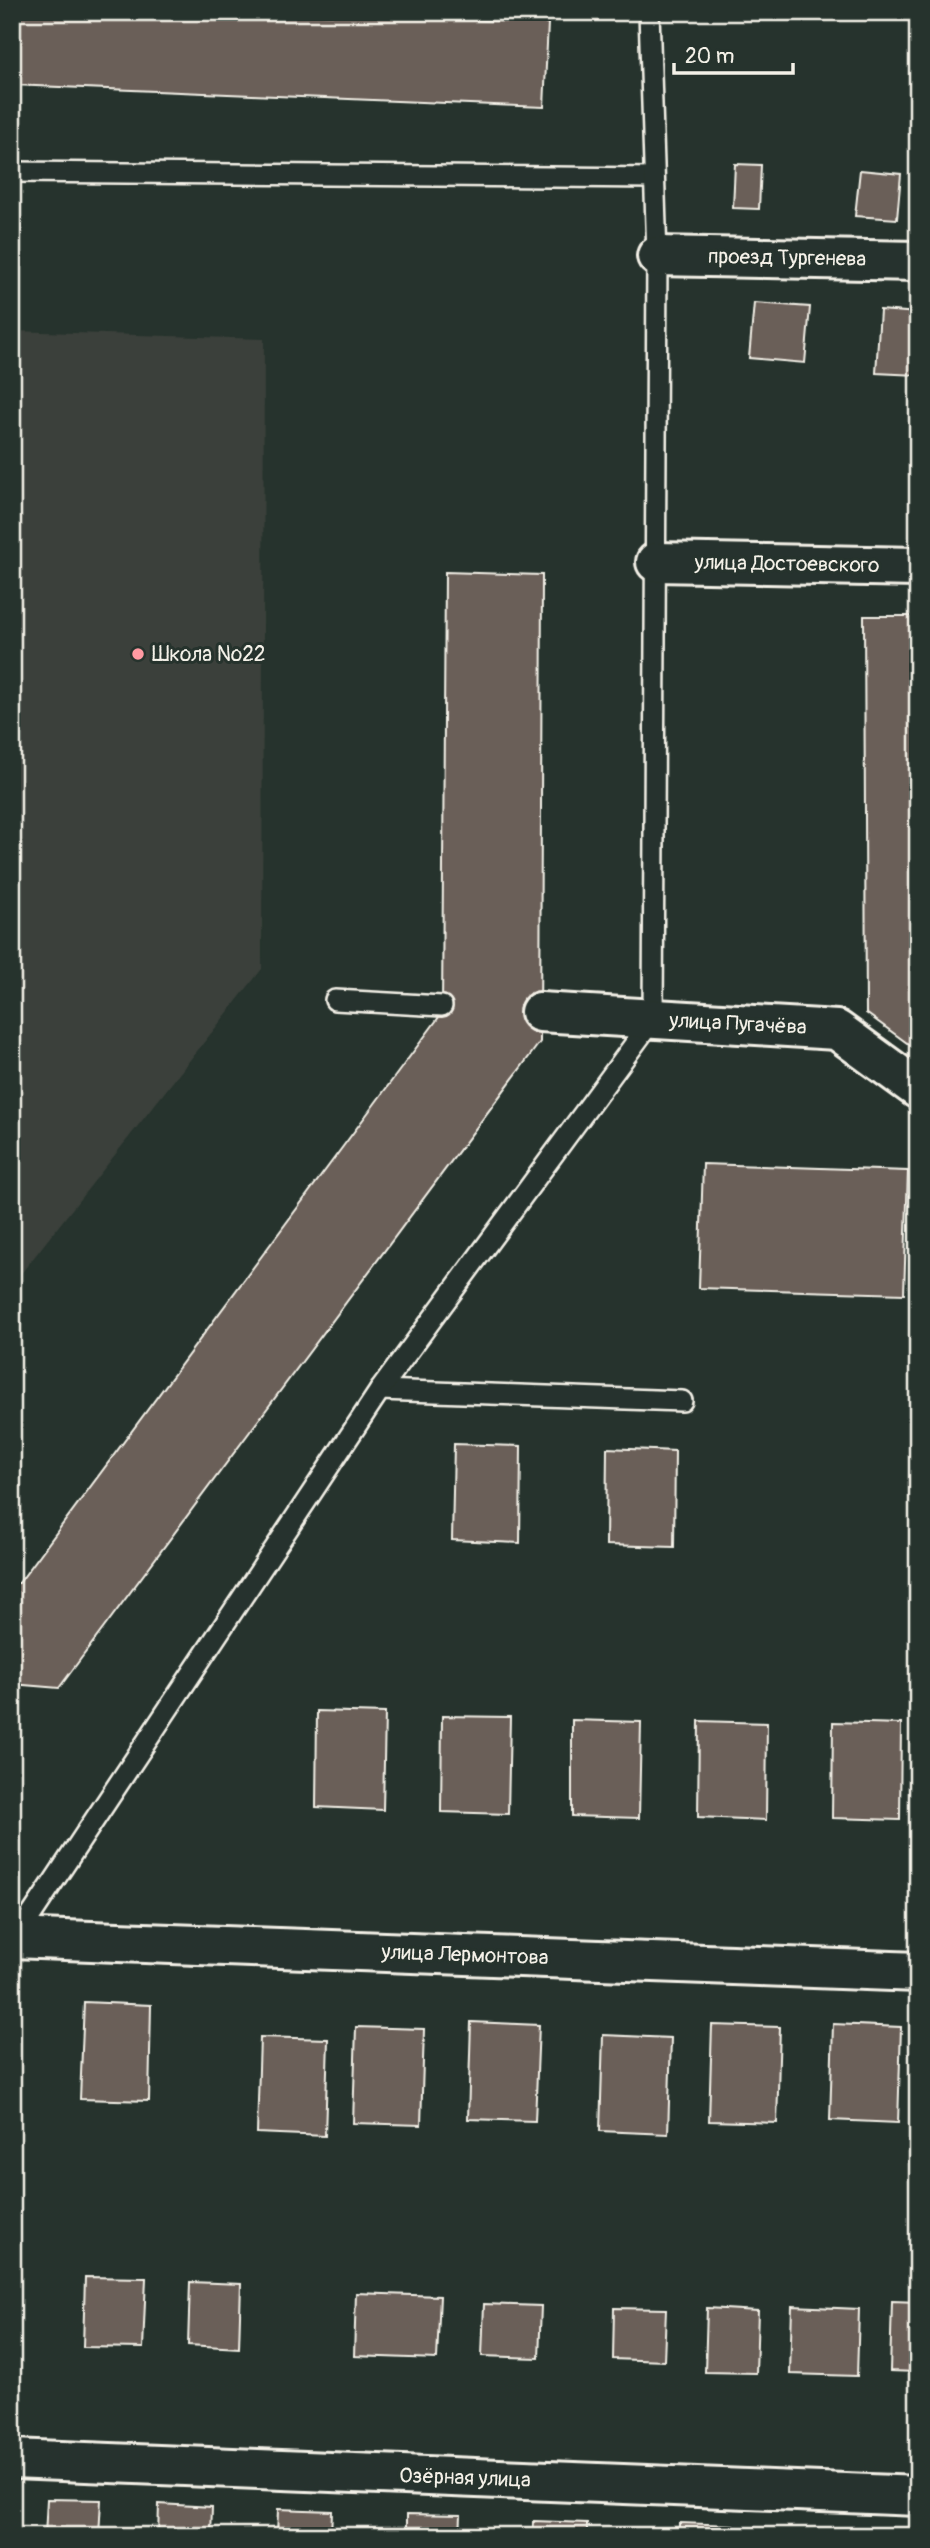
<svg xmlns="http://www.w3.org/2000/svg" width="930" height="2548" font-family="Pangolin,sans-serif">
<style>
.built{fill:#3a403a}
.building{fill:#6a5e58;stroke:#f4f1e8;stroke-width:2}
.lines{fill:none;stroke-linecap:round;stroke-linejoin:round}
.lane-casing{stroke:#f4f1e8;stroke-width:24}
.street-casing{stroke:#f4f1e8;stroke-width:44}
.lane{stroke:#26332d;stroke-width:19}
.street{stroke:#26332d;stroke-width:38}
.poi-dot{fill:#ff9aa2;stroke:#26332d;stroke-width:2.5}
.labels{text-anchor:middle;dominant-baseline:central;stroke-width:6;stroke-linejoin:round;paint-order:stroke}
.street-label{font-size:21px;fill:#f4f1e8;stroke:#26332d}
.poi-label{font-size:21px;fill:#f4f1e8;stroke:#26332d;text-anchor:start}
</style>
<rect width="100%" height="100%" fill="#26332d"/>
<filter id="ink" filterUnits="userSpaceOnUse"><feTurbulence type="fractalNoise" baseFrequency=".0143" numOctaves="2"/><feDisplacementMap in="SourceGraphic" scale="14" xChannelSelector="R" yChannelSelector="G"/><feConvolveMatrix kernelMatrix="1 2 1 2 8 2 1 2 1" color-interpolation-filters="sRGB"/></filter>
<g filter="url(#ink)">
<polygon class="built" points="12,331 264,339 262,969 12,1285"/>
<g class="building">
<polygon points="12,12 270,12 548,23 544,107 12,85"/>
<polygon points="735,164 761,165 759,209 733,208"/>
<polygon points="860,170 901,174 897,219 855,216"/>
<polygon points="754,303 810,307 805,363 749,358"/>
<polygon points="880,310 918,313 917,375 876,373"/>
<polygon points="445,572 542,575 540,1042 59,1688 12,1684 12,1583 19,1583 442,1013"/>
<polygon points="864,616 918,616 918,1051 866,1013"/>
<polygon points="703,1164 908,1171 904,1294 699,1288"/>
<polygon points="454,1444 521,1446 520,1543 452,1540"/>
<polygon points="607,1448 675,1451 674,1547 606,1545"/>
<polygon points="317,1711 385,1713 383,1810 316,1807"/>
<polygon points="442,1716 510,1717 508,1814 441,1812"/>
<polygon points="572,1720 641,1722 639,1818 572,1816"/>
<polygon points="699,1721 767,1723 766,1820 698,1817"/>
<polygon points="833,1722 901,1724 900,1820 832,1818"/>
<polygon points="84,2002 151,2005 149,2101 80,2099"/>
<polygon points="471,2022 539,2025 535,2121 468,2119"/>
<polygon points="833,2024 901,2027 898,2123 830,2120"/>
<polygon points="712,2025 780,2027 777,2123 709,2121"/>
<polygon points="356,2027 424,2029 421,2125 353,2123"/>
<polygon points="603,2035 671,2038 668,2134 600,2131"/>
<polygon points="260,2037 328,2039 325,2136 257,2133"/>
<polygon points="85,2277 146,2278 143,2348 83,2347"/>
<polygon points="190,2282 241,2284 239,2348 188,2345"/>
<polygon points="356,2293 440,2296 437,2359 354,2356"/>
<polygon points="892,2301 918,2302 918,2372 890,2371"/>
<polygon points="484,2304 541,2306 539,2358 482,2356"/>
<polygon points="792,2306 859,2309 857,2376 790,2374"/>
<polygon points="614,2308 666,2309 664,2361 613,2359"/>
<polygon points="707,2308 758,2311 756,2373 705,2372"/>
<polygon points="47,2499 101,2500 99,2536 45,2536"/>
<polygon points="159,2504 212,2507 211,2536 158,2536"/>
<polygon points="278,2509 332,2511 331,2536 277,2536"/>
<polygon points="407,2514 461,2515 460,2536 407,2536"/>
<polygon points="534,2521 587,2523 587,2536 533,2536"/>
<polygon points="679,2523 733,2525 732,2536 679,2536"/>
<polygon points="826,2531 879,2532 879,2536 825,2536"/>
</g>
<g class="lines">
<defs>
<g id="lane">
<polyline points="12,172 654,178"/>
<polyline points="335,1000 442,1006"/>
<polyline points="380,1390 682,1401"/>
<polyline points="16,1938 380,1390 653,1019 657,256 649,12"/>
</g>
<g id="street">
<polyline points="657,256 918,261"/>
<polyline points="656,562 918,567"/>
<polyline points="540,1012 837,1030 918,1089"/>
<polyline points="12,1938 918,1972"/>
<polyline points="12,2459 918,2496"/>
</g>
</defs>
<use href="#lane" class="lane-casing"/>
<use href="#street" class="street-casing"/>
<use href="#lane" class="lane"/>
<use href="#street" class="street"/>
</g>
</g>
<circle class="poi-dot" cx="138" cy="654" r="7"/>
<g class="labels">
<g class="street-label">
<text transform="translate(787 258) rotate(1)">проезд Тургенева</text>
<text transform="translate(787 564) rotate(1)">улица Достоевского</text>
<text transform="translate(738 1024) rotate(3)">улица Пугачёва</text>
<text transform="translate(465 1955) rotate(2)">улица Лермонтова</text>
<text transform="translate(465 2478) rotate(2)">Озёрная улица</text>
</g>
<g class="poi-label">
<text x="152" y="654">Школа №22</text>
</g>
</g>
<rect width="930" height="2548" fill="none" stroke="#26332d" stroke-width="42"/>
<rect x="21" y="21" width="888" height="2506" fill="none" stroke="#f4f1e8" stroke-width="2.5" filter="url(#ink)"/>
<path d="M674 63v10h119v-10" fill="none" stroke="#f4f1e8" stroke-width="3.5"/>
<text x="685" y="63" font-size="21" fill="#f4f1e8" stroke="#26332d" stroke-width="5" paint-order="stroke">20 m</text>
</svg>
